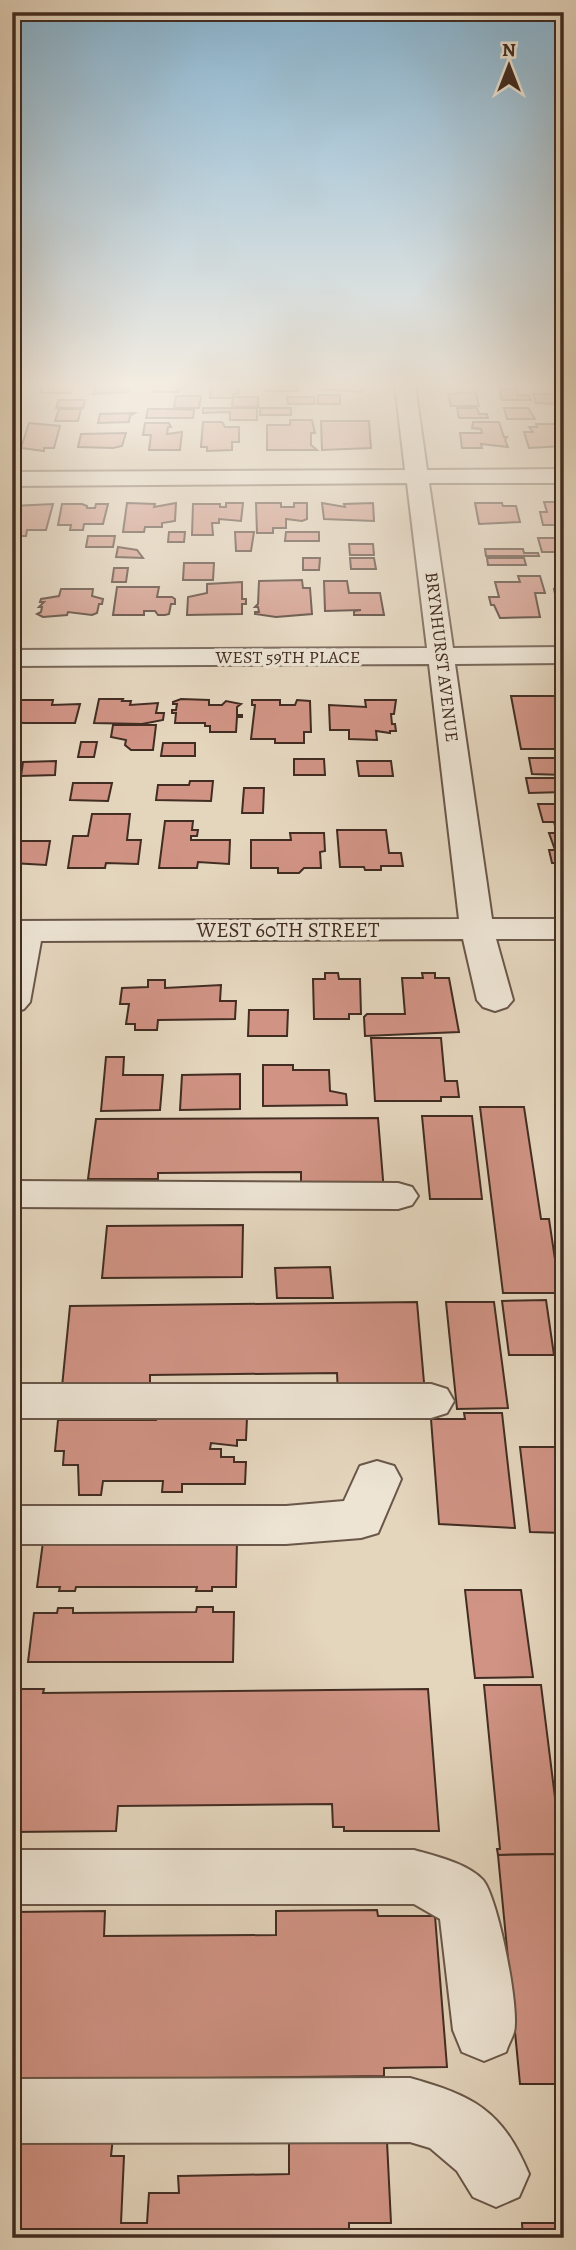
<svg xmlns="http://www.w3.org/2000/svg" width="576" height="2250" font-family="Alegreya,serif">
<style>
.building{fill:#d09384;stroke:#422d22;stroke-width:2}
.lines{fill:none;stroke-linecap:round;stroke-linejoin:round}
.minor-casing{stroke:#6a5749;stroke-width:4}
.minor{fill:#ede4d4;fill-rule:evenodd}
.labels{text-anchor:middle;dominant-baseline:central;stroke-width:7;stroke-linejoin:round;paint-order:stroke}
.far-street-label{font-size:18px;fill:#422d22;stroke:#ede4d4}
.street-label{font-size:21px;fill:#422d22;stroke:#ede4d4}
</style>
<rect width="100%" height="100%" fill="#e4d5bd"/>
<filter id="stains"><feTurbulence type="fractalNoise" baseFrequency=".00286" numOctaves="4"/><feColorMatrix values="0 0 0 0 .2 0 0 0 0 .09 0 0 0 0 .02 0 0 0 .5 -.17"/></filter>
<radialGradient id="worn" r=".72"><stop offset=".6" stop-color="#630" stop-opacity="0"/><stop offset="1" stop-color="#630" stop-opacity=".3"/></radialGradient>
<g class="building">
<polygon points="42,385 74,385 71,393 48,393 40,392"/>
<polygon points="98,385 136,385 130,385 128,392 93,394"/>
<polygon points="155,385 187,385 186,388 178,388 178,392 153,392"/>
<polygon points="211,385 243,385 242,387 237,387 239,394 233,394 233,397 258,397 258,407 232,407 233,398 210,398"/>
<polygon points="267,385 298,385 298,391 266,391"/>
<polygon points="318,385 362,385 362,392 318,389"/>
<polygon points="499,389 516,389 517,395 529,395 531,400 502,400"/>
<polygon points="476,392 479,406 451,406 448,394"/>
<polygon points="533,394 554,394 557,404 536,403"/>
<rect x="318" y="395" width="22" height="9"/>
<polygon points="176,396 201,396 199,408 174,408"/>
<polygon points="287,397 314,397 315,404 288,404"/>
<polygon points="59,400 85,400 83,408 56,408"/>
<polygon points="203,408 257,408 257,420 230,420 230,412 203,413"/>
<rect x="260" y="408" width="31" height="7"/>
<polygon points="457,408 477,408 479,414 487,414 488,418 459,418"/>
<polygon points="504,408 528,408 535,419 507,419"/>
<polygon points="59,409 81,409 78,421 55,421"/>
<polygon points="148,409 173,409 194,410 193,418 146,418"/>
<polygon points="135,413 130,416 129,422 98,423 100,414"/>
<polygon points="290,420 312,420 315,433 311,433 311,445 317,450 267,450 267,425 290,425"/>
<polygon points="321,421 369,421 371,448 322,450"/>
<polygon points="203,422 222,422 225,427 239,427 239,442 232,442 232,450 207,451 207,447 201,447"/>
<polygon points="473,422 499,422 504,437 507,437 505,440 508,447 481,444 482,448 462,448 460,433 482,433 481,429 472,428"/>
<polygon points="29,423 60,426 54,448 44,448 44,451 21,448"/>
<polygon points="145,423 169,423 171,427 168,427 167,434 182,432 180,450 149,450 151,435 143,435"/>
<polygon points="536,424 560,424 564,446 529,448 524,432 533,432 529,427 537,427"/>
<polygon points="126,433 122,446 113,448 78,447 81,434"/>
<polygon points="544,502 564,502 564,529 556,529 555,525 543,525 540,512 547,512"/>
<polygon points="127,503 155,504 154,507 176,503 175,521 162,523 162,527 145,527 144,532 123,532"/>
<polygon points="226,503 243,503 241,521 219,519 219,523 212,523 213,535 192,535 193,504 220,504 220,507 226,507"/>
<polygon points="256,503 281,503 281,507 294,507 294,503 307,503 307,519 302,521 286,519 286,528 273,528 273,533 257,533"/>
<polygon points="322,503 345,507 344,504 373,503 374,521 324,519"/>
<polygon points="475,503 502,503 503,506 516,506 520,522 479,524"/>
<polygon points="53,504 46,530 27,530 26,536 12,536 12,506"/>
<polygon points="62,504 82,504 87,506 87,508 95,508 96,504 108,504 103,524 84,524 83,530 70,530 71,525 58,525"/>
<polygon points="169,532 185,532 184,542 168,542"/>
<polygon points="235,532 254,532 251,551 236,551"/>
<polygon points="286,532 319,532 319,541 285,541"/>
<polygon points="88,536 115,536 113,547 86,547"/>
<polygon points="538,538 564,538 564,552 542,552"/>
<polygon points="349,544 373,544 374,555 350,555"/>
<polygon points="118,547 137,550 143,558 116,557"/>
<polygon points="485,549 523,549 524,553 538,553 539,556 486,556"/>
<polygon points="303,558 320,558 319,570 303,570"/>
<polygon points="350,558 374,558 376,569 351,569"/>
<polygon points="487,558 524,558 526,565 488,565"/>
<polygon points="184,563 214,563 213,580 183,580"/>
<polygon points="114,568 128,568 126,582 112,582"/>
<polygon points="518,576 540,576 545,593 535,593 540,617 500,618 494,605 491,605 489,597 499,597 495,582 520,582"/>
<polygon points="302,580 303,588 310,588 312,614 276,617 255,614 255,612 259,612 258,607 255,607 258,604 259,581"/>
<polygon points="324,581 347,581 349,593 380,593 384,615 354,615 354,611 361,610 325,611"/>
<polygon points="242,582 242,599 246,599 246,604 242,604 242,614 187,615 188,597 207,593 207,584"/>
<polygon points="117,587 159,587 157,597 172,597 175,599 175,604 171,604 169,614 165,615 158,615 155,611 144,611 144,615 113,615"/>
<polygon points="61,589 93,589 92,596 103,599 102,604 99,604 97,613 92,615 68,612 67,615 43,617 37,614 41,612 42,607 39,607 44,602 40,602 41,599 59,596"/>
<polygon points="554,589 564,590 564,614 559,614"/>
<polygon points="511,696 564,696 564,749 521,749"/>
<polygon points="99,699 123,699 122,701 131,701 130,705 158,703 156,713 164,713 163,720 142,724 94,723"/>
<polygon points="181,699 209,700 209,705 222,705 226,701 241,704 237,707 237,715 242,715 242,717 237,717 236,732 210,732 210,726 205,726 205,723 175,723 176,713 172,713 172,710 176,710 177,704 173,704 173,702"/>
<polygon points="19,700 53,700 52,705 80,704 75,723 24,723 13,722"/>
<polygon points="252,700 280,700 280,705 295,705 297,700 310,701 311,732 304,732 304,743 275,743 275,739 251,739 255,705 252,705"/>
<polygon points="365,700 396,700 394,714 391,714 392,724 395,724 396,731 390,731 390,733 376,731 377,740 349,739 349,730 330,730 329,705 366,707"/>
<polygon points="113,725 156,725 153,750 131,750 125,745 126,740 111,737"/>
<polygon points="81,742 97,742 94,757 78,757"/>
<polygon points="163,743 195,743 195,756 161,756"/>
<polygon points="529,758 564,758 564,775 532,774"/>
<polygon points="294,759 324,759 325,775 294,775"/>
<polygon points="56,761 55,775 21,776 23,762"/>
<polygon points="357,761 391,761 393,776 359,776"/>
<polygon points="526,778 563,778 564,792 529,793"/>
<polygon points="190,781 213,781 211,801 156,800 158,785 189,785"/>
<polygon points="73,783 112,783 108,801 70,800"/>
<polygon points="244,788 264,788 263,813 242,813"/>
<polygon points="538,804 564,804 564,863 552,863 549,850 555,850 549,833 557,833 554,822 543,822"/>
<polygon points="92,814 130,814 127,840 141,840 138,864 106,863 105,868 68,868 73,836 88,836"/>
<polygon points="165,821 193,821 192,830 198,830 197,836 191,836 191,840 230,840 229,864 198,862 197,868 159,868"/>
<polygon points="337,830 386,830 389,853 401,853 403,866 381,866 381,870 365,870 364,867 340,867"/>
<polygon points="290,833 324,833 325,851 320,852 321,868 304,868 299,873 278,873 278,868 251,868 251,840 291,840"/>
<polygon points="12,841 50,841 46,865 12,863"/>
<polygon points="325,973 338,973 339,979 360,979 361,1014 349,1014 349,1019 314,1019 313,979 325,979"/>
<polygon points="422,973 435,973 435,978 449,978 459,1032 365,1036 364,1017 367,1014 405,1014 402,978 423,978"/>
<polygon points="148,980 165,980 165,988 221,985 220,1001 236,1001 235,1019 158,1020 157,1030 135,1030 135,1024 126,1024 129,1004 120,1004 122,988 148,987"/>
<polygon points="249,1010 288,1010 287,1036 248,1036"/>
<polygon points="371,1038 441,1038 445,1081 457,1081 459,1097 441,1097 441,1101 375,1101"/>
<polygon points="106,1057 124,1057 123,1075 163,1075 160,1110 101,1111"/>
<polygon points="263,1065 293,1065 293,1070 329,1070 330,1091 346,1094 347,1105 263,1106"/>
<polygon points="240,1074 240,1109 180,1110 182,1075"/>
<polygon points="480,1107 524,1107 541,1219 549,1219 560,1293 503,1293"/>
<polygon points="422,1116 472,1116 482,1199 430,1199"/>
<polygon points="378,1118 384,1192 301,1183 301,1172 158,1173 158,1179 88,1179 96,1119"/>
<polygon points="243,1225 242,1277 102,1278 107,1226"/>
<polygon points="330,1267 333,1298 277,1298 275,1268"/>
<polygon points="546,1300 554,1355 509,1355 502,1301"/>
<polygon points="417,1302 425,1394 338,1395 337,1373 150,1375 150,1385 62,1387 70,1306"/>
<polygon points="446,1302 494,1302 508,1408 457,1409"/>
<polygon points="464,1413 502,1413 515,1528 439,1524 431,1419 465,1419"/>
<polygon points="157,1415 247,1418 246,1440 237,1440 237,1446 211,1443 210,1449 221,1449 221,1457 234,1457 234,1462 246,1462 245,1484 182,1484 182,1492 162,1492 163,1481 103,1481 101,1495 79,1495 78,1465 63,1465 64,1451 55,1451 58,1420 156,1420"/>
<polygon points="520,1447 564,1447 564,1533 530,1532"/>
<polygon points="237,1541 236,1587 212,1587 212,1591 196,1591 197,1587 76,1587 75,1591 59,1591 60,1587 37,1587 43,1542"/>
<polygon points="465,1590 521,1590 533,1677 475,1678"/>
<polygon points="197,1607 213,1607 213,1612 234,1612 233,1662 28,1662 34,1613 57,1613 58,1608 73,1608 73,1613 196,1612"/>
<polygon points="484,1685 541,1685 562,1854 498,1855 497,1849 500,1849"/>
<polygon points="18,1689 44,1689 43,1693 428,1689 439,1831 344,1831 344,1827 333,1827 332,1804 118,1806 116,1831 12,1832 12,1733"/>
<polygon points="562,1854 564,2084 520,2084 498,1855"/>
<polygon points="377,1910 378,1916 435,1916 447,2067 384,2068 384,2076 12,2080 12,1912 105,1911 104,1936 276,1935 276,1911"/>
<polygon points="386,2121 391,2223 349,2223 349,2238 12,2238 12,2130 113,2137 111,2156 124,2156 121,2223 147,2223 149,2193 179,2193 178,2176 289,2174 289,2123"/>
<polygon points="522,2223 564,2223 564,2238 523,2238"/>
</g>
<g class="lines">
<defs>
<g id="minor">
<polygon points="395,385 415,385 427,470 564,469 564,483 429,483 453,648 564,647 564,663 455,664 492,919 564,919 564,939 496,939 513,1000 507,1007 495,1011 483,1007 477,1000 463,939 41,941 30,1002 24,1009 12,1013 12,921 459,919 429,664 12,666 12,650 427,648 407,483 12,486 12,472 405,470"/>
<polygon points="12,1181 398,1183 412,1187 418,1196 412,1205 398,1209 12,1207"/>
<polygon points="12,1384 431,1384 447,1389 454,1401 447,1413 431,1418 12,1418"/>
<polygon points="377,1461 394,1466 401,1479 378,1533 361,1538 286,1544 12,1544 12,1506 286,1506 344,1501 360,1466"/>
<path d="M12 1850H414C435 1856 467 1863 483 1880 498 1898 520 2009 514 2032 512 2039 508 2045 506 2052L484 2061 462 2052 453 2030 440 1919 414 1904H12Z"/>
<path d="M410 2078C474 2096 502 2110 529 2174L519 2197 496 2207 473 2197 457 2171 430 2148 410 2142 12 2143V2079Z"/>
</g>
</defs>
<use href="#minor" class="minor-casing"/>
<use href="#minor" class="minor"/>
</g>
<linearGradient id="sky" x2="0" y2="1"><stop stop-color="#87b6d4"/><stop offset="0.55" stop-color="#f3ece1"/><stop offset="1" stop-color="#f3ece1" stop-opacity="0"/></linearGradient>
<rect width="576" height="700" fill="url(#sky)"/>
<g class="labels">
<g class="far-street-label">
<text x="288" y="657">WEST 59TH PLACE</text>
<text transform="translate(442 657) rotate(83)">BRYNHURST AVENUE</text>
</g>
<g class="street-label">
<text x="288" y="930">WEST 60TH STREET</text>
</g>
</g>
<rect width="576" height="2250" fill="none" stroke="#e4d5bd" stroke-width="42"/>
<rect x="14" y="14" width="548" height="2222" fill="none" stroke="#422d22" stroke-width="3.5"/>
<rect x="21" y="21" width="534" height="2208" fill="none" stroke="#422d22" stroke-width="2"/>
<g transform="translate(509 66)" stroke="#ede4d4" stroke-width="5" paint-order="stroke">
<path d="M0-5L12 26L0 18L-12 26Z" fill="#422d22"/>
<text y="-10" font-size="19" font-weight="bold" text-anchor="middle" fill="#422d22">N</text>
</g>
<rect width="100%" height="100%" filter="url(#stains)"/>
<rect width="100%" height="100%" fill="url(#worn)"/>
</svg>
